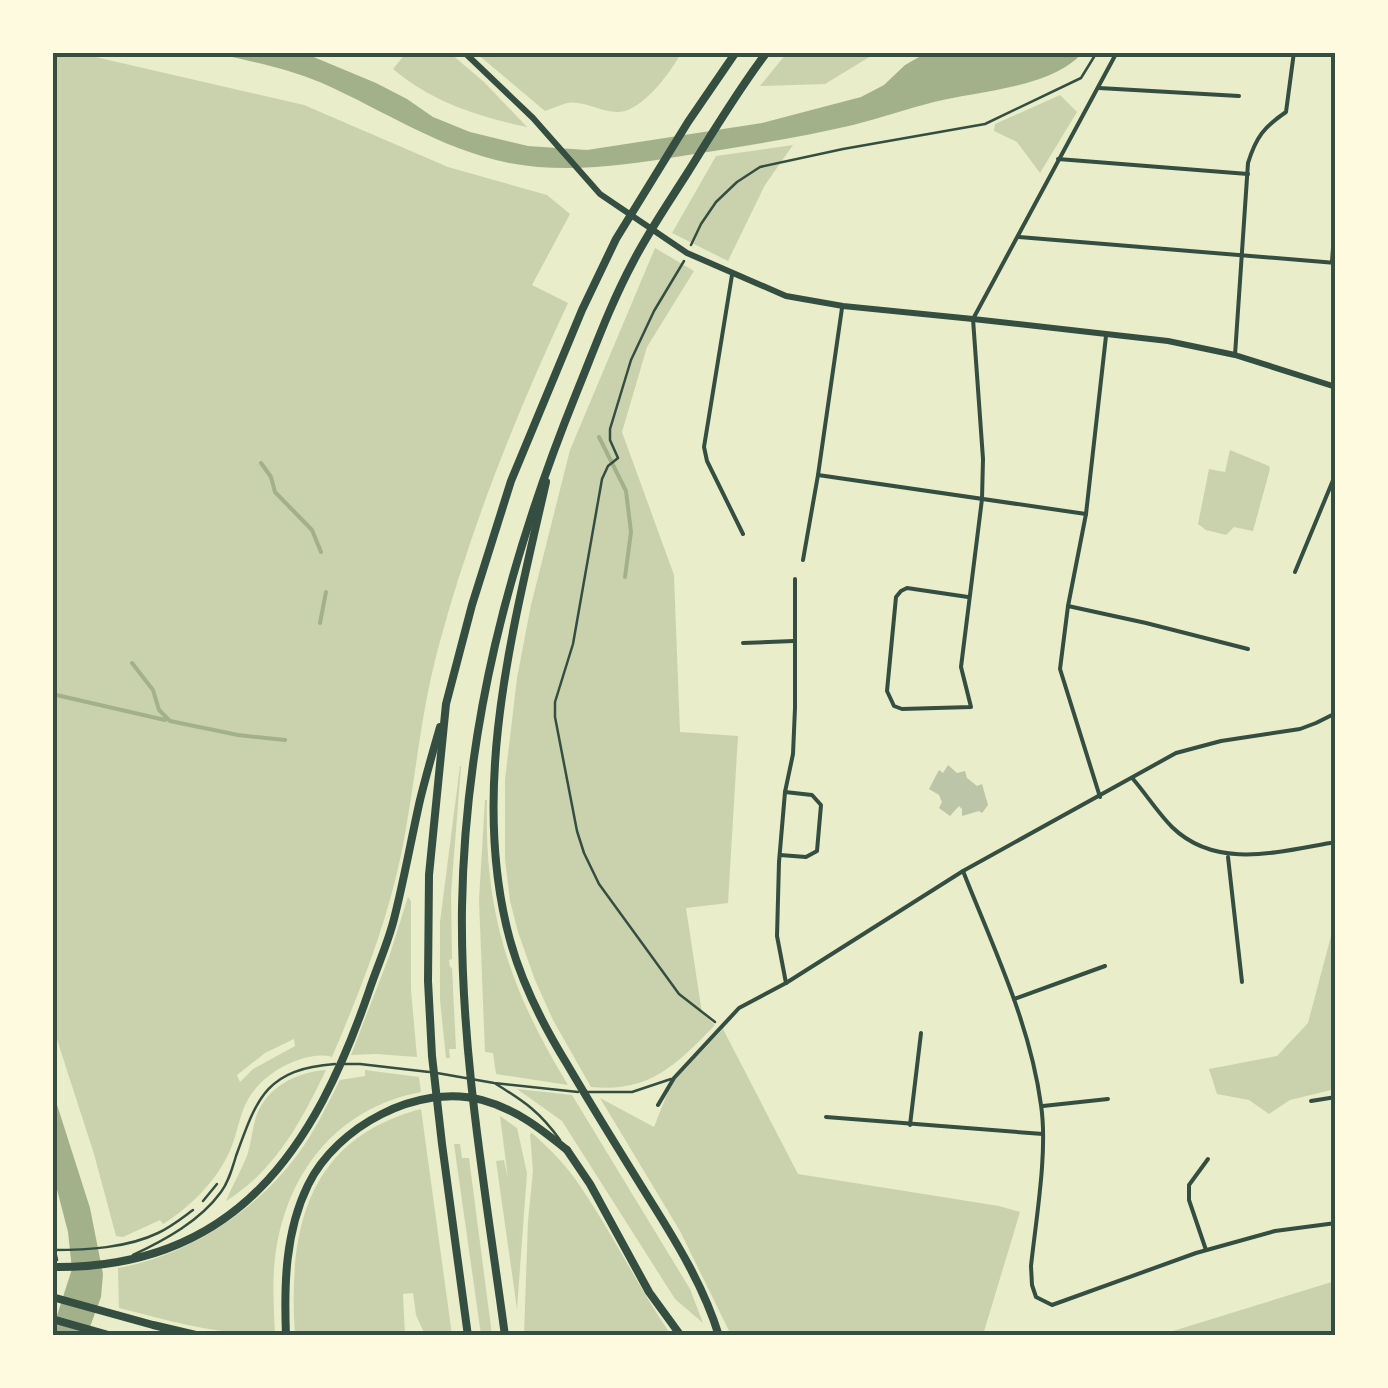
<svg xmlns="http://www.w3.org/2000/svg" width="1388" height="1388" font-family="'PT Sans Narrow',sans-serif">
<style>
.green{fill:#cad2ad;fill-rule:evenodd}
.water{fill:#a3b18a}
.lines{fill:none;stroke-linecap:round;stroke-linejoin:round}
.stream{stroke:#a3b18a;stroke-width:4}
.building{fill:#bcc5a7}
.path{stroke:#344e41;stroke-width:2.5}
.service{stroke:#344e41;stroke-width:2.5}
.minor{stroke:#344e41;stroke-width:4}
.secondary{stroke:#344e41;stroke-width:6}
.trunk{stroke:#344e41;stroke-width:8}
.motorway{stroke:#344e41;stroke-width:8}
.neatline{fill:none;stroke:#344e41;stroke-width:4}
</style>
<rect width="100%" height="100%" fill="#e9edc9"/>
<g class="green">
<path d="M52 53H78L304 105 448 167 547 195 570 214 532 285 568 303C516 414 471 527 439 645 420 714 415 786 401 855 386 926 360 991 332 1057 321 1054 312 1056 301 1059 276 1067 253 1084 243 1110 238 1124 235 1141 228 1155 215 1182 189 1208 163 1224L160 1220 123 1237 116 1236 94 1154 53 1027ZM294 1039 295 1046 253 1069 240 1082 237 1075 265 1053Z"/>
<path d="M406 53H450L484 82 527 127C479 117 432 102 393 69Z"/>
<path d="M476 53H681C671 72 647 104 625 111 606 116 586 100 568 103 561 104 552 109 545 111Z"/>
<polygon points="787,53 787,52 876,53 825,84 760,86"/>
<polygon points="1060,95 1077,112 1040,173 1017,142 994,131 995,124"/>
<polygon points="793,145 765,185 728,261 672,233 716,156"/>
<path d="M655 248 694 271 647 347 622 432 674 575 680 732 738 736 728 903 686 908 702 1013 715 1025C677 1064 650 1093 591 1087L553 1020 535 980 518 932 510 901 505 859V780L517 678 531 605 570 450Z"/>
<polygon points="1230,450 1269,466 1270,469 1253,531 1234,527 1226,535 1206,530 1198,524 1209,469 1225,472"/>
<polygon points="460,766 461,766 451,894 452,959 449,960 450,967 452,968 456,1049 449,1049 450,1058 446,1058 440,1000 440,922"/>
<path d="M485 800H487C484 913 510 990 568 1085L496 1074 493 1053 485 1052 479 900Z"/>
<polygon points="408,897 411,901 411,990 417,1057 376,1054 351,1055 390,954"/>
<polygon points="1331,936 1336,936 1335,1089 1290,1100 1269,1114 1249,1100 1217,1094 1209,1069 1277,1056 1308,1023"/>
<polygon points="723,1029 798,1174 999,1206 1020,1212 983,1335 731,1335 680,1231 600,1098 654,1127 671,1084"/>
<path d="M326 1070C302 1120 275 1171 226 1201 232 1186 241 1171 247 1156 251 1144 252 1130 256 1117 266 1087 297 1072 326 1070Z"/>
<path d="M365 1070 419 1077 421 1092C336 1108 285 1174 275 1259 272 1284 274 1310 275 1335 218 1335 174 1322 119 1308L118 1268C187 1256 256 1211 298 1154 315 1131 327 1105 340 1080L365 1076Z"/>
<polygon points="517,1089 572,1095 690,1289 703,1323 675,1299 562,1121"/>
<path d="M421 1109 452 1335H425L416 1315 413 1293 403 1294 405 1335H295C288 1231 306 1139 421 1109Z"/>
<polygon points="500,1116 517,1128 527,1173 517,1309 496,1161 504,1160 508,1179"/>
<path d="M532 1133C550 1149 567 1166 580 1186 613 1234 638 1287 671 1335H524L528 1221 533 1171 530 1134Z"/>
<polygon points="454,1144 460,1144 462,1158 469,1158 492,1335 481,1335"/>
<polygon points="1335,1281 1335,1335 1160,1335"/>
</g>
<g class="water">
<path d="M213 53H304L376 83 407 99 433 117 470 132 528 146 587 150 762 123 861 97 884 85 905 65 926 53H1082C1052 88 977 91 934 102 907 109 880 118 853 125 797 138 740 147 682 156 625 165 568 174 509 163 438 148 387 112 322 83 287 68 250 61 213 53Z"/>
<polygon points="52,1089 90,1208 103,1274 101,1297 87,1335 53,1335 53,1328 72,1269 68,1232 53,1174"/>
</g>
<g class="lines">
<g class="stream">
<polyline points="599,437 626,491 631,532 625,577"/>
<polyline points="261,463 271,477 275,492 312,530 321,552"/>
<polyline points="320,623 326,592"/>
<polyline points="132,663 153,690 159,710 170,721 238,735 285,740"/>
<polyline points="52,694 165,720"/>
</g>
</g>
<polygon class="building" points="948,765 957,773 965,771 967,778 977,786 982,784 988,805 982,813 979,811 962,816 962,809 959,806 950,816 939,808 942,802 939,795 929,789 939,770 943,773"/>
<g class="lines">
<g class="path">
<polyline points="691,245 701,224 716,202 737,182 760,167 843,149 985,124 1081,78 1097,52"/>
<polyline points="684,261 654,311 631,360 610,429 610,440 618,458 608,466 602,479 573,644 555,702 555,717 577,831 584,853 599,884 679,994 715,1022"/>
<polyline points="203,1201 217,1184"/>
<polyline points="52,1238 57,1260"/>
<path d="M52 1250C87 1250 127 1248 158 1233 171 1227 182 1218 193 1210"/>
</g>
<g class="service">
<polyline points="343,1064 360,1064 429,1072"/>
<polyline points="437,1073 494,1083 578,1092"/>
<path d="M496 1084C525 1102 540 1112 560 1140"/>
<polyline points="586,1092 632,1092 671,1079"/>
<path d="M133 1255C165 1240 200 1221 221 1192 229 1181 232 1169 236 1156 257 1098 266 1069 335 1064"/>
</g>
<g class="minor">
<polyline points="1099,88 1239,96"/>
<polyline points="1058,159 1248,174"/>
<polyline points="1019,237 1336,263"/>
<polyline points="1332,262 1336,206"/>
<polyline points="732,275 704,447 707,461 743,534"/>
<path d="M1235 355 1248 163C1256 137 1264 127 1286 112L1294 52"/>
<polyline points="818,475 1086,514"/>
<polyline points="803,560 818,475 842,308"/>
<polyline points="1295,572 1336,473"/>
<polyline points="968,597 907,588 901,591 896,597 887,691 894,706 902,709 971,707 961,667 982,499 983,459 973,319 1117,52"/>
<polyline points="1068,606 1146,623 1248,649"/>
<polyline points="743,643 794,641"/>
<path d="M1133 779C1146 794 1158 813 1172 827 1217 871 1281 851 1336 842"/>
<polyline points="1100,797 1060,669 1068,606 1086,514 1106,336"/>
<polyline points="780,855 806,857 817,851 821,805 812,795 785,792"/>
<polyline points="1228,857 1242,982"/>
<path d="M963 871C993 947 1030 1023 1041 1105 1048 1151 1036 1219 1031 1266L1032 1285 1036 1297 1052 1305 1196 1253 1275 1231 1336 1223"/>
<polyline points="786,983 777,936 779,862 785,792 793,754 795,708 795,579"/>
<polyline points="1014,999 1105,966"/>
<polyline points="1311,1101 1336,1097"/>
<polyline points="658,1105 674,1078 739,1008 786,983 963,871 1176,753 1221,741 1300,729 1316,723 1336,713"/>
<polyline points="1043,1106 1108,1099"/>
<polyline points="826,1117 1043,1134"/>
<polyline points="910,1125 921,1033"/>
<polyline points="1206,1250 1189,1200 1189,1185 1208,1159"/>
</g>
<polyline class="secondary" points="464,52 533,118 600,194 687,253 786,296 843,306 973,319 1168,341 1235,355 1336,387"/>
<g class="trunk">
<polyline points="567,1150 590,1184 649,1292 681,1336"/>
<polyline points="52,1297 153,1325 200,1336"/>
<polyline points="52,1319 112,1336"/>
</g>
<g class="motorway">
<path d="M546 482C513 628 469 790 510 940 522 984 543 1025 567 1064 594 1110 622 1155 650 1200 677 1243 704 1287 719 1336"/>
<path d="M52 1267C236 1270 315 1148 369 991 377 967 388 943 394 919 404 880 411 840 420 800 426 776 433 751 440 727"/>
<path d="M286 1336C284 1285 285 1232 308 1185 337 1126 418 1083 482 1100 516 1109 541 1129 567 1150"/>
<polyline points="468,1336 442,1144 432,1056 428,981 429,875 446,704 472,605 511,481 582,310 616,239 688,122 736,52"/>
<path d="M505 1336C486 1194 460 1051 462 907 465 727 509 560 576 394 594 350 610 305 633 262 649 231 669 202 688 172 713 132 738 90 767 52"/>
</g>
</g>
<rect width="1388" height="1388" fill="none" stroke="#fefae0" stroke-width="110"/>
<rect x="55" y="55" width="1278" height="1278" class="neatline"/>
</svg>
